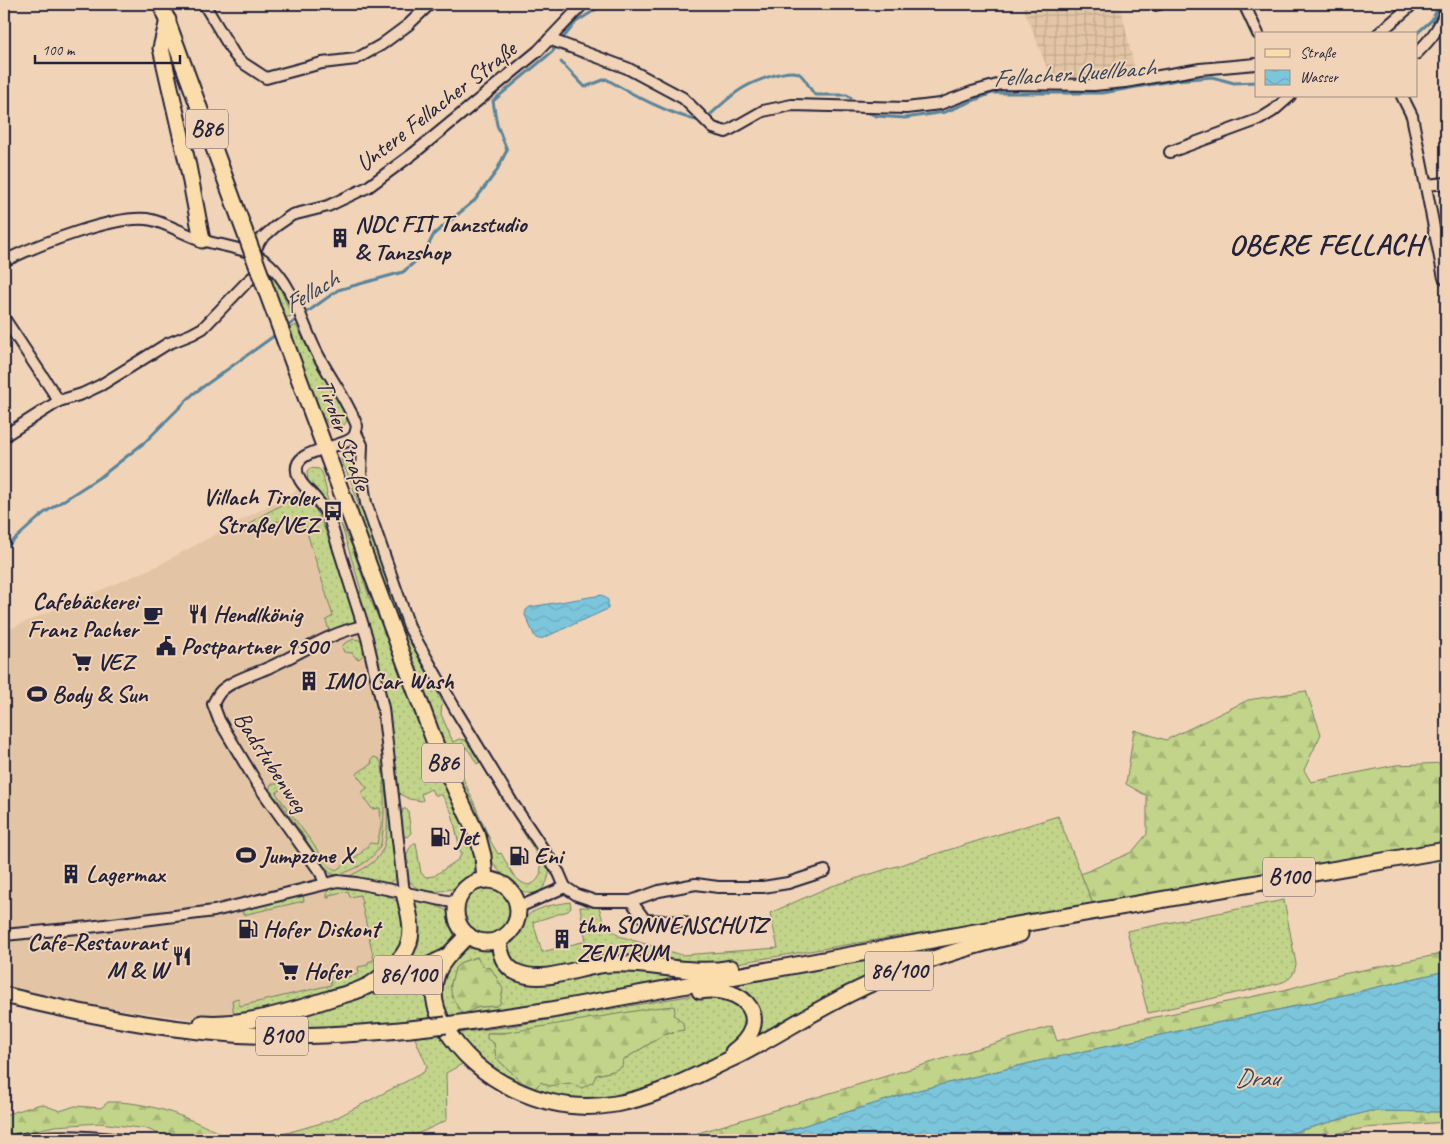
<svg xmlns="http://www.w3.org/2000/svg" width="1450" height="1144" font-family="Caveat,sans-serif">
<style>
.built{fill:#e3c5a5}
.industrial{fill:url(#industrial-grid)}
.grass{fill:url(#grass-dots);stroke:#727b62;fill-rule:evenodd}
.forest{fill:url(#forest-firs);stroke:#727b62}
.water{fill:url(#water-waves);stroke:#58849c}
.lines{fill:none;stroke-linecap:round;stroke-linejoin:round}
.stream{stroke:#58849c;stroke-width:3}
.street-casing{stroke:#22223b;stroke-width:14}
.primary-casing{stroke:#22223b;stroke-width:19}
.street{stroke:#f1d4b7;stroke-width:10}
.primary{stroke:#fbddab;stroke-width:15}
.rail{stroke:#22223b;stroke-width:3}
.primary-bridge-casing{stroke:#22223b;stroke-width:19;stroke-linecap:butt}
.primary-bridge{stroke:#fbddab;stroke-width:15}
.labels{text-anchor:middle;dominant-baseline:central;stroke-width:4;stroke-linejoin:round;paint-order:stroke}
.shield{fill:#f1d4b7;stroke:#605760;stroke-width:1}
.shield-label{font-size:22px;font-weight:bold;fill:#22223b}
.street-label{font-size:24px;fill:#22223b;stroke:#f1d4b7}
.poi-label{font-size:24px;font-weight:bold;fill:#22223b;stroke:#f1d4b7;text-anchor:start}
.water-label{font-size:25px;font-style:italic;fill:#34435b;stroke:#f1d4b7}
.district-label{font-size:29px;font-weight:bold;letter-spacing:1px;fill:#22223b;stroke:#f1d4b7}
</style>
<defs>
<pattern id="industrial-grid" width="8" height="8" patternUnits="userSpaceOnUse" patternTransform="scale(1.25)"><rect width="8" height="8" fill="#e3c5a5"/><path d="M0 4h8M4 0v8" fill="none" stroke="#c2a98f"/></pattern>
<pattern id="grass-dots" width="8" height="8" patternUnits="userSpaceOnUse" patternTransform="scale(1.25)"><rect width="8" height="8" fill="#c2d489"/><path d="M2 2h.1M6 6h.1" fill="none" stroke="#a6b677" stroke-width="1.8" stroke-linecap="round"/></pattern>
<pattern id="forest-firs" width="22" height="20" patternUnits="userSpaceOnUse" patternTransform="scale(1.25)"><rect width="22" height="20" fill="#c2d489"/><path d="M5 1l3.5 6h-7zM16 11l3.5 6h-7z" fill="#a6b677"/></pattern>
<pattern id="water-waves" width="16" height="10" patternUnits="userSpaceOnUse" patternTransform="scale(1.25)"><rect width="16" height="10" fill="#7cc6dc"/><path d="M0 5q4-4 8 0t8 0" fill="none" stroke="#6baabe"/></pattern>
</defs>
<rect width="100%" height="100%" fill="#f1d4b7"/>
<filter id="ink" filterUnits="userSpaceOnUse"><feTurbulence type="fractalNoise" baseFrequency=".02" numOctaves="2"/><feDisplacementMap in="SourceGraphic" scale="10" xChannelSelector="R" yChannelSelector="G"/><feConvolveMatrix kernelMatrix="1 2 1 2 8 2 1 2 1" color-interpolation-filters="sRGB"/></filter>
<g filter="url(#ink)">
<polygon class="built" points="299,489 313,500 329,528 367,653 372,675 399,873 392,952 368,976 234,1017 191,1019 4,994 4,631 157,566"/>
<polygon class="industrial" points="1022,4 1120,4 1136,75 1083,81 1051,78"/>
<g class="grass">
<polygon points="269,277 273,278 279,286 292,316 285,318"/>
<path d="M296 325 314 361 346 416 347 421 341 429C332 430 329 427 325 419L322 418 289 329Z"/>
<path d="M348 450H352L357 454 359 466 357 487 361 507 402 618 403 627 442 701 441 714 453 742 459 739 465 740 481 761 477 764 470 752 465 747 457 752 461 758 456 762 491 842 498 854 501 853C508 865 515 884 530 885 556 873 528 842 519 826V824C526 830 530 839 535 847 539 853 548 862 549 870 550 874 547 882 545 885 531 909 502 876 493 863L449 764 362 528 357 507 359 506 351 481 341 460 345 453 344 452Z"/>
<polygon points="310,468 319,469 322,472 327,493 326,494 332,513 321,496 308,482 307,471"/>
<path d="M302 494 316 510 326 532 329 531 355 615 354 623 332 633 329 631 326 620 333 616 305 526 297 527C296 524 296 522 293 521 283 516 249 531 238 534L259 517Z"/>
<path d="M341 524 352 546 370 599 403 672 476 847C476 858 477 868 471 877 462 892 421 897 411 883 407 878 406 870 405 865L409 863 406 858 409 849 414 843H416L421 873 426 877 434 876 459 859 461 854 452 813 442 795H434L431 789 421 794 423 800 422 801 409 799 396 792 384 687 359 596 361 590Z"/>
<polygon points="354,639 359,640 364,644 365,653 359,659 356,658 352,653 344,652 342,647 345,643"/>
<path d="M374 757C377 758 379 758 380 761 386 771 385 835 380 846 375 856 364 864 354 869 346 872 339 876 331 874L321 862 281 803 268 790 270 789V787L271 784H280L282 788 276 793 329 866 336 870 361 853 370 843 377 844 381 826 380 808 372 809 361 793 367 788 356 774 371 764 372 759Z"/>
<path d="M384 769C392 790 387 819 393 842 395 852 399 863 397 873 396 878 391 882 387 884L348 877C361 870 375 864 382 851 392 831 385 792 384 769Z"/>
<polygon points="403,809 406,809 408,811 411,833 407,837 402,835 400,819"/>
<polygon points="1058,816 1093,904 725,965 540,974 513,966 506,949 509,940 523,920 532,912 547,906 570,902 571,908 568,911 533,922 542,952 586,941 580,907 599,907 603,921 619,936 682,955 778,948 770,913 829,887"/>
<circle cx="488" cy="910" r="24"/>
<path d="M343 887C361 890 396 890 403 911 406 919 404 937 404 947L381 970 342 991 234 1017 232 1000 238 998 240 1006 331 985 329 976 338 979 359 974 358 967 368 965V962L374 960 360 895 350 897 348 891 329 895V898H327V893L332 888Z"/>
<polygon points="303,895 304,901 243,915 242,909"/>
<path d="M408 899C419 902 435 903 445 910 472 929 440 956 421 965 409 971 395 975 381 980L406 958Z"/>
<path d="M1284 900 1296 964C1294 977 1289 981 1276 984L1148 1013 1127 931Z"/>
<polygon points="946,944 949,946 948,949 755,1042 735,985 738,982"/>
<path d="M495 945 512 974 600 968 675 974 677 977 676 981 528 1008 446 1018C444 1011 440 1002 440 995 438 974 455 951 475 947 481 945 489 946 495 945ZM477 957 496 1006 479 1007 450 986 454 975 455 968 462 962Z"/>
<polygon points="434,967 434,1019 374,1027 278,1030 240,1029"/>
<path d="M715 993 728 996 745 1011C745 1017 747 1025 746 1030 741 1053 659 1088 636 1094 624 1097 608 1099 595 1100 583 1101 569 1099 557 1097 518 1091 480 1065 457 1033L506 1027 688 996ZM487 1033H674H667L623 1060 613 1071 596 1075 582 1088 569 1083 549 1086 541 1082 535 1088 523 1083 496 1058 494 1043Z"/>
<polygon points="442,1034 464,1063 446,1073 447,1120 424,1131 400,1140 262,1140 332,1120 424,1072 427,1066 414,1036"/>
</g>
<g class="forest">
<polygon points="1306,691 1321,734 1304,770 1311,782 1396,765 1446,763 1446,842 1093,904 1081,874 1132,852 1147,834 1147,796 1126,784 1134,730 1166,740 1248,700"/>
<polygon points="1446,953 1446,971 1301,1005 1039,1061 919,1090 757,1140 675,1140 1052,1026 1057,1041 1146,1019 1284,990 1343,974"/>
<path d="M477 957 482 966 491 968 503 989 500 1004 496 1006 479 1007 463 1014C456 1005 449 995 451 984 452 978 454 974 455 968L462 962Z"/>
<polygon points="674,1006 675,1011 674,1015 683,1023 684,1030 667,1033 623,1060 622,1067 613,1071 596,1075 593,1082 582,1088 569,1083 549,1086 541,1082 535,1088 523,1083 496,1058 494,1043 487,1039 487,1033 504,1033 653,1008"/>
<path d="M108 1102C153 1101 194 1120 233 1140H173L147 1129 100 1123 55 1126 4 1137V1115L41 1104 60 1111 75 1106 101 1108Z"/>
<polygon points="1370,1111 1446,1112 1446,1122 1364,1128 1307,1140 1266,1140"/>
</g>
<g class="water">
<polygon points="602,595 608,600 608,609 543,638 538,639 535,637 525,615 526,610 530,607"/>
<polygon points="1446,971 1446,1112 1370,1111 1266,1140 757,1140 919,1090 1039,1061 1301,1005"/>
</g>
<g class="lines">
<g class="stream">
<polyline points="1416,34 1432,20 1440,4"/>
<path d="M561 62 585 87 606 79C634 95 668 114 700 121"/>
<polyline points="867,112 876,116 905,118 945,112 992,93 1103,93 1177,80 1212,77 1234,83 1256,82"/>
<path d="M710 115C720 106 731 95 743 88 753 82 787 68 798 73 806 77 809 89 815 95H847L851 98"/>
<polyline points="285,328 338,290 403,272 424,254 434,234 475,200 496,172 507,150 497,125 493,101 552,52 576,22 598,8 611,4"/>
<polyline points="4,549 44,513 103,475 145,442 193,394 278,333"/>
</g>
<defs>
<g id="street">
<polyline points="204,4 234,54 240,61 266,78 322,63 356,59 381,45 408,25 430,4"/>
<polyline points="1244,4 1258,34"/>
<polyline points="1155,5 1160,4"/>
<polyline points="1378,34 1413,4"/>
<polyline points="549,39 627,68 683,98 713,128 726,132 763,111 792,105 906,108 940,104 972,92 1001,84 1094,85 1125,82 1200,69 1256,64"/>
<path d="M1416 54C1431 39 1439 29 1446 10"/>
<polyline points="1402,96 1412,116 1444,278"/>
<polyline points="1170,152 1260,119 1273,111 1290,96"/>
<polyline points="1426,185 1446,183"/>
<polyline points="1434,233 1446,232"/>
<polyline points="254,253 260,240 276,226 292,215 328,206 368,187 414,153 538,51 583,4"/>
<path d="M4 261C35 246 120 212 152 220 171 225 187 236 205 241 227 247 252 249 269 264 293 285 302 324 317 353 330 378 347 400 357 426 356 430 356 434 353 437 342 450 285 447 299 478 302 486 311 492 316 499 322 505 325 511 329 518L367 638 383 708 404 893"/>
<polyline points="4,318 59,401"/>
<polyline points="356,433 362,445 361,472 366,503 410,629 457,712 513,804 559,873 565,887 517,908"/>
<polyline points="4,436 59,401 82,394 101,385 167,344 192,334 203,328 246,283 262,269"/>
<path d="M325 884 321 873 256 782 219 720 213 704C215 700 218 694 221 691 234 679 255 674 270 667 301 653 329 633 363 626"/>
<polyline points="565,887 577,895 595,901 631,901 659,891 696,884 718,887 763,887 788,883 825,871"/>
<polyline points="631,901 645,920 684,922"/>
<polyline points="4,935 89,927 214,911 338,881 356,883 457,903"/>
<path d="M17 1140C50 1134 87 1136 121 1140"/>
</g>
<g id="primary">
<polyline points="161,4 247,238"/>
<polyline points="168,20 161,48 188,166 202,240"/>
<polyline points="285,341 441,759 478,837 483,856 485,880"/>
<circle cx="487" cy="911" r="31"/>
<path d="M468 935C461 942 454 949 447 957 429 978 431 1004 445 1027 460 1054 486 1076 514 1089 587 1124 645 1101 712 1068 722 1063 733 1058 743 1053 779 1034 813 1012 849 994 903 967 961 948 1020 934"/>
<path d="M499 939C500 953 503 967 518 973 547 984 579 966 609 964 649 961 690 976 731 968"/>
<polyline points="375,985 411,974 448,956"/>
<path d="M700 991C746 984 775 1021 733 1052"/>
<path d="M4 995C95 1017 187 1035 281 1036 324 1036 367 1033 410 1029"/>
<path d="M202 1023C244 1026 289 1012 329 999 341 995 354 993 365 987 374 984 398 963 403 955 417 937 409 913 404 893"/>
<polyline points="446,1025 551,1010 970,933 1446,850"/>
</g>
</defs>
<use href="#street" class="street-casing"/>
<use href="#primary" class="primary-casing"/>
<use href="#street" class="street"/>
<use href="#primary" class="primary"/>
<polyline class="rail" points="1394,1140 1446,1135"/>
<defs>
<g id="primary-bridge">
<polyline points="247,238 285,341"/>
<polyline points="410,1029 446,1025"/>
</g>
</defs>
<use href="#primary-bridge" class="primary-bridge-casing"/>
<use href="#primary-bridge" class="primary-bridge"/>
</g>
</g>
<defs>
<symbol id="building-bare" viewBox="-9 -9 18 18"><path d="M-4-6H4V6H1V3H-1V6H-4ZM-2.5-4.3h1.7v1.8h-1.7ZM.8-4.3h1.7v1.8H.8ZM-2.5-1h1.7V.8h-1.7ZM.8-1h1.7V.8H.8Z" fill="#22223b" stroke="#f1d4b7" stroke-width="2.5" paint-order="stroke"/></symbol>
<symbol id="bus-bare" viewBox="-9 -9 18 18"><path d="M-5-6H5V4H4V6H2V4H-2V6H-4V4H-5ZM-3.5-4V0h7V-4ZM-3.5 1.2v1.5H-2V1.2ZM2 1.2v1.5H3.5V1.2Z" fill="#22223b" stroke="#f1d4b7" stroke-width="2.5" paint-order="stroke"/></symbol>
<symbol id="restaurant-bare" viewBox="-9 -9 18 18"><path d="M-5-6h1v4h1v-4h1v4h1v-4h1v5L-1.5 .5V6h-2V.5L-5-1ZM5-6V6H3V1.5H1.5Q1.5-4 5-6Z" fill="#22223b" stroke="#f1d4b7" stroke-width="2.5" paint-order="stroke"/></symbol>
<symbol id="cafe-bare" viewBox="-9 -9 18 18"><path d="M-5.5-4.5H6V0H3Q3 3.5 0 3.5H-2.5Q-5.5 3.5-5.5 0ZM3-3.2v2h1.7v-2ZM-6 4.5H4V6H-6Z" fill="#22223b" stroke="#f1d4b7" stroke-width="2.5" paint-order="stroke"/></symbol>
<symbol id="civic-bare" viewBox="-9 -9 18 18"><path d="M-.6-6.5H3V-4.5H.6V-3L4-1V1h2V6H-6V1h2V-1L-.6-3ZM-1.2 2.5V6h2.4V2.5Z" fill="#22223b" stroke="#f1d4b7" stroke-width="2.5" paint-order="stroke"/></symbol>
<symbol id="supermarket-bare" viewBox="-9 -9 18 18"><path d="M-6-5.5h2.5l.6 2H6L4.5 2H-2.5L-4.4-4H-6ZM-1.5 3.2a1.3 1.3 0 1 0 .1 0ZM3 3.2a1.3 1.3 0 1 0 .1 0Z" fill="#22223b" stroke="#f1d4b7" stroke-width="2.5" paint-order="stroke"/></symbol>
<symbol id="stadium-bare" viewBox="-9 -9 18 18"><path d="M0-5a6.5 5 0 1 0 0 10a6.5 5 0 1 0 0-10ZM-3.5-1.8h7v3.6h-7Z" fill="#22223b" stroke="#f1d4b7" stroke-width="2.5" paint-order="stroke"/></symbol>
<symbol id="fuel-bare" viewBox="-9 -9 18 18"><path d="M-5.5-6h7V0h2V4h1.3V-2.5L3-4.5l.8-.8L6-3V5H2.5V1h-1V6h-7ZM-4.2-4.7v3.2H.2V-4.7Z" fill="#22223b" stroke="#f1d4b7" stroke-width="2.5" paint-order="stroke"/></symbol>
</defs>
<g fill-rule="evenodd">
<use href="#building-bare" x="326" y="224" width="28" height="28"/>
<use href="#bus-bare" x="319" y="497" width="28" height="28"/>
<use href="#restaurant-bare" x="184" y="600" width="28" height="28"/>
<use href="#cafe-bare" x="139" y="601" width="28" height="28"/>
<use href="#civic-bare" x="152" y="632" width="28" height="28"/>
<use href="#supermarket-bare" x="68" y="648" width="28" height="28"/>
<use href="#building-bare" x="295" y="667" width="28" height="28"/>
<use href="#stadium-bare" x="23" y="680" width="28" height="28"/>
<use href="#fuel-bare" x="426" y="823" width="28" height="28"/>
<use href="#stadium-bare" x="232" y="841" width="28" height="28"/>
<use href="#fuel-bare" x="505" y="842" width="28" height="28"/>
<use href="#building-bare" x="57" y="860" width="28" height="28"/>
<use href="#fuel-bare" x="234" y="915" width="28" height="28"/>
<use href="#building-bare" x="548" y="925" width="28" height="28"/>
<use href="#restaurant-bare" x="168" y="942" width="28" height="28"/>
<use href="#supermarket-bare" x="275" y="957" width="28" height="28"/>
</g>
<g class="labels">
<g class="shield">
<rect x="186" y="109.5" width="42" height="39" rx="4"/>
<rect x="422" y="743.5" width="42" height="39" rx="4"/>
<rect x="1263" y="857.5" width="52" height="39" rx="4"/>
<rect x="865" y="951.5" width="68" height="39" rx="4"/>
<rect x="374" y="955.5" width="68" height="39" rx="4"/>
<rect x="256" y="1016.5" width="52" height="39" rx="4"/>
</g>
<g class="shield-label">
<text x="207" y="129">B86</text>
<text x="443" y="763">B86</text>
<text x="1289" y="877">B100</text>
<text x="899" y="971">86/100</text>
<text x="408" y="975">86/100</text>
<text x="282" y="1036">B100</text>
</g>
<g class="street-label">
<text transform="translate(436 106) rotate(-38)">Untere Fellacher Straße</text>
<text transform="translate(344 435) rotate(70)">Tiroler Straße</text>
<text transform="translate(271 762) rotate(57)">Badstubenweg</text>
</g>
<g class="poi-label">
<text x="355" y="224">NDC FIT Tanzstudio<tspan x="355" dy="28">&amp; Tanzshop</tspan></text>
<text x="318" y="497" text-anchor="end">Villach Tiroler<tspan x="318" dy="28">Straße/VEZ</tspan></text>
<text x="138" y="601" text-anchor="end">Cafebäckerei<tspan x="138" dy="28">Franz Pacher</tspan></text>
<text x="213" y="614">Hendlkönig</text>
<text x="181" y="646">Postpartner 9500</text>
<text x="97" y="662">VEZ</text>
<text x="324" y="681">IMO Car Wash</text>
<text x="52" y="694">Body &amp; Sun</text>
<text x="455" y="837">Jet</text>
<text x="261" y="855">Jumpzone X</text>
<text x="534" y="856">Eni</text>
<text x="86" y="874">Lagermax</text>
<text x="577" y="925">thm SONNENSCHUTZ<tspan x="577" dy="28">ZENTRUM</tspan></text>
<text x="263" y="929">Hofer Diskont</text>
<text x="167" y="942" text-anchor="end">Cafe-Restaurant<tspan x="167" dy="28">M &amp; W</tspan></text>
<text x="304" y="971">Hofer</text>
</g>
<g class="water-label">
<text transform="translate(1074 73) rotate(-4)">Fellacher Quellbach</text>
<text transform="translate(311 292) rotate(-31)">Fellach</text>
<text x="1257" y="1078">Drau</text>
</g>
<g class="district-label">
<text x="1326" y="244">OBERE FELLACH</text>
</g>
</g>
<rect width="1450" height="1144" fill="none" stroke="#f1d4b7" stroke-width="20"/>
<rect x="10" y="10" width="1430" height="1124" fill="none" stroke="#22223b" stroke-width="2" filter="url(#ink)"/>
<rect x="1255" y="32" width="162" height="65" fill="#f1d4b7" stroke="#9e8d85"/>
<rect x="1265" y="49" width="25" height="8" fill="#fbddab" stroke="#9e8d85"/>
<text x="1300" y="58" font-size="15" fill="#22223b">Straße</text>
<rect x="1265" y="70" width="25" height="15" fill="url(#water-waves)" stroke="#9e8d85"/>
<text x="1300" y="82" font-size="15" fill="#22223b">Wasser</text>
<path d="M35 55v8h145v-8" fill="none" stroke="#22223b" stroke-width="2.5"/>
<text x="42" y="55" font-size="15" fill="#22223b" stroke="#f1d4b7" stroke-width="4" paint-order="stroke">100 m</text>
</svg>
